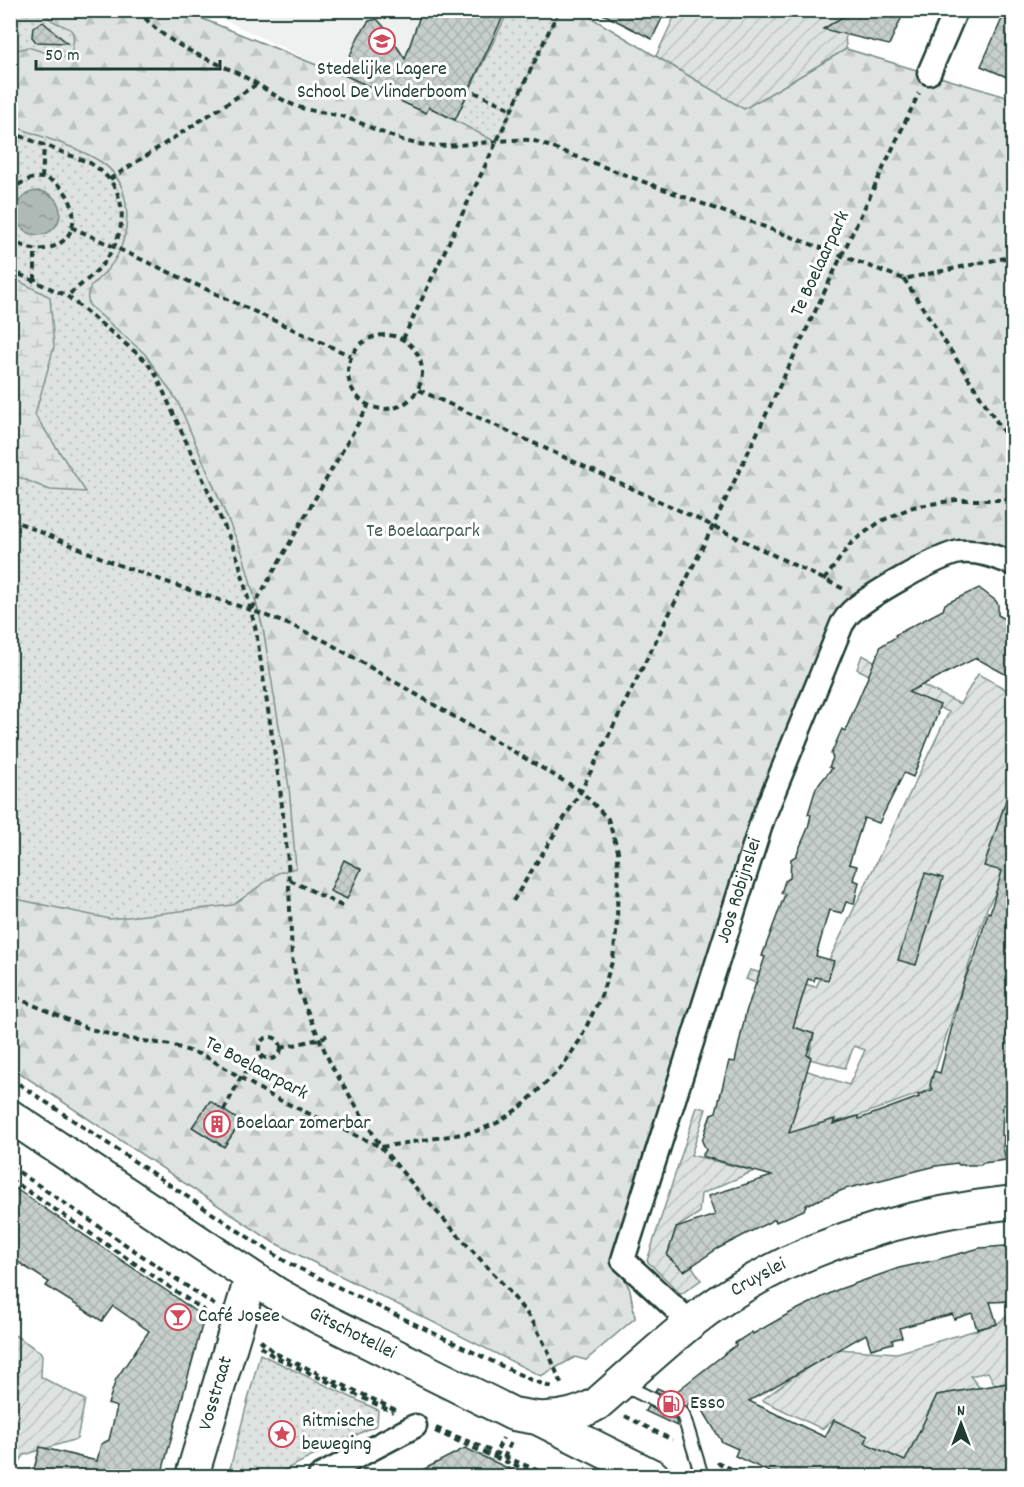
<svg xmlns="http://www.w3.org/2000/svg" width="1024" height="1487" font-family="Dekko,sans-serif">
<style>
.built{fill:#eef1f0}
.grass{fill:url(#grass-dots);stroke:#7e908b;stroke-width:1.5}
.forest{fill:url(#forest-firs);stroke:#7e908b;stroke-width:1.5}
.wetland{fill:url(#wetland-marsh);stroke:#7e908b;stroke-width:1.5}
.garden{fill:url(#garden-furrows);stroke:#7e908b;stroke-width:1.5}
.water{fill:url(#water-ripples);stroke:#758883;stroke-width:1.5}
.building{fill:url(#building-cross-hatch);stroke:#1f3d34;stroke-width:1.5}
.lines{fill:none;stroke-linecap:round;stroke-linejoin:round}
.lane-casing{stroke:#1f3d34;stroke-width:16}
.street-casing{stroke:#1f3d34;stroke-width:27}
.secondary-casing{stroke:#1f3d34;stroke-width:36}
.path{stroke:#1f3d34;stroke-width:4;stroke-dasharray:6 4.5;stroke-linecap:butt}
.lane{stroke:#fff;stroke-width:12}
.street{stroke:#fff;stroke-width:22}
.secondary{stroke:#fff;stroke-width:32}
.labels{text-anchor:middle;dominant-baseline:central;stroke-width:6;stroke-linejoin:round;paint-order:stroke}
.poi-label{font-size:20px;fill:#1f3d34;stroke:#fff;text-anchor:start}
.street-label{font-size:20px;fill:#1f3d34;stroke:#fff}
.park-label{font-size:20px;fill:#455e57;stroke:#fff}
</style>
<defs>
<pattern id="grass-dots" width="8" height="8" patternUnits="userSpaceOnUse" patternTransform="scale(1.5)"><rect width="8" height="8" fill="#dee3e2"/><path d="M2 2h.1M6 6h.1" fill="none" stroke="#bec4c2" stroke-width="1.8" stroke-linecap="round"/></pattern>
<pattern id="forest-firs" width="22" height="20" patternUnits="userSpaceOnUse" patternTransform="scale(1.5)"><rect width="22" height="20" fill="#dee3e2"/><path d="M5 1l3.5 6h-7zM16 11l3.5 6h-7z" fill="#bec4c2"/></pattern>
<pattern id="wetland-marsh" width="20" height="14" patternUnits="userSpaceOnUse" patternTransform="scale(1.5)"><rect width="20" height="14" fill="#dee3e2"/><path d="M1 5h8M5 5V1M11 12h8M15 12V8" fill="none" stroke="#bec4c2"/></pattern>
<pattern id="garden-furrows" width="10" height="10" patternUnits="userSpaceOnUse" patternTransform="scale(1.5)"><rect width="10" height="10" fill="#dee3e2"/><path d="M-1 1l2-2M0 10L10 0M9 11l2-2" fill="none" stroke="#bec4c2"/></pattern>
<pattern id="water-ripples" width="26" height="14" patternUnits="userSpaceOnUse" patternTransform="scale(1.5)"><rect width="26" height="14" fill="#afbab7"/><path d="M2 4q2-2 4 0t4 0M15 11q2-2 4 0t4 0" fill="none" stroke="#8e9896"/></pattern>
<pattern id="building-cross-hatch" width="8" height="8" patternUnits="userSpaceOnUse" patternTransform="scale(1.5)"><rect width="8" height="8" fill="#c7cfcc"/><path d="M0 0l8 8M0 8l8-8" fill="none" stroke="#aab3b0"/></pattern>
</defs>
<rect width="100%" height="100%" fill="#fff"/>
<filter id="ink" filterUnits="userSpaceOnUse"><feTurbulence type="fractalNoise" baseFrequency=".0167" numOctaves="2"/><feDisplacementMap in="SourceGraphic" scale="12" xChannelSelector="R" yChannelSelector="G"/><feConvolveMatrix kernelMatrix="1 2 1 2 8 2 1 2 1" color-interpolation-filters="sRGB"/></filter>
<g filter="url(#ink)">
<polygon class="built" points="205,11 509,11 455,120 429,107 426,113 341,75"/>
<g class="grass">
<polygon points="509,10 580,11 744,109 847,49 1013,99 944,547 861,590 845,602 833,617 778,752 700,976 612,1252 630,1290 635,1318 586,1360 575,1357 541,1376 273,1242 11,1067 11,11 183,11 341,75 342,74 426,113 429,107 455,120"/>
<polygon points="260,1354 378,1410 377,1425 272,1476 228,1476"/>
</g>
<path class="forest" d="M42 11H183L341 75 342 74 426 113 429 107 496 142 559 11H580L744 109 846 49 1013 99V553L944 547 861 590 845 602 833 617 778 752 700 976 612 1252 630 1290 635 1318 586 1360 575 1357 541 1376 273 1242 11 1067V898L110 919 233 905 278 873 296 868 289 787 263 628 243 555 178 402 145 354 89 305C87 297 87 293 91 286 101 276 112 267 118 254 132 225 131 181 101 162 74 145 40 137 11 125L10 52 28 47 62 58 71 54C81 16 60 35 42 11Z"/>
<polygon class="wetland" points="11,277 50,297 54,347 35,415 86,492 50,490 11,474"/>
<g class="garden">
<polygon points="677,11 856,11 845,30 846,49 744,109 656,56"/>
<polygon points="862,655 960,704 978,674 1013,693 1013,860 987,908 929,1090 858,1116 802,1130 754,1171 701,1194 699,1213 676,1228 667,1256 684,1271 692,1266 701,1280 681,1294 647,1261 697,1107 706,1109 691,1155 754,1171 805,1070 849,1085 865,1050 854,1046 845,1068 809,1059 814,1034 793,1027 801,1001 746,979 750,970 816,987 949,712 857,669"/>
<polygon points="1011,1312 1013,1312 1013,1382 995,1385 988,1372 970,1376 980,1388 937,1395 905,1461 856,1468 868,1436 834,1420 822,1429 762,1400 793,1377 838,1349 897,1353 997,1324"/>
<polygon points="10,1332 42,1353 41,1377 85,1400 77,1439 24,1455 11,1476"/>
</g>
<circle class="water" cx="38" cy="213" r="22"/>
<g class="building">
<polygon points="422,10 506,10 455,120 429,107 426,113 342,74 359,35 369,21 377,19 385,28 405,59"/>
<polygon points="595,10 666,10 652,39"/>
<polygon points="854,10 905,10 889,45 823,29"/>
<polygon points="1006,10 1014,10 1014,80 981,66"/>
<polygon points="43,22 67,43 36,42 32,37 33,27"/>
<polygon points="979,588 996,601 998,605 998,615 1014,624 1014,679 976,658 908,692 940,705 937,712 938,713 913,777 904,773 879,823 864,818 849,864 857,866 853,880 859,882 854,904 846,902 842,913 829,910 816,956 834,961 828,980 815,977 814,981 808,979 793,1027 814,1034 807,1055 811,1057 789,1133 835,1119 833,1124 858,1116 859,1119 919,1097 918,1095 932,1090 930,1085 934,1071 940,1073 963,983 975,956 988,912 990,913 1002,871 984,866 1010,788 1014,788 1014,1030 1007,1104 1003,1105 1002,1135 1004,1136 1003,1148 1006,1160 983,1163 981,1165 959,1165 957,1163 936,1166 845,1189 806,1205 804,1210 776,1222 775,1219 717,1249 684,1271 667,1256 676,1228 715,1215 708,1196 772,1176 702,1156 706,1150 702,1141 711,1114 716,1112 729,1061 735,1062 746,1012 765,957 762,956 785,894 781,893 785,881 790,878 791,859 796,856 808,828 811,815 808,814 816,788 832,768 829,767 833,758 831,754 842,729 845,731 881,646 896,637 895,635 943,610 945,604"/>
<polygon points="344,860 361,869 347,899 330,891"/>
<polygon points="925,873 943,878 916,965 898,960"/>
<polygon points="210,1101 241,1122 224,1147 192,1127"/>
<polygon points="10,1185 173,1295 204,1318 161,1476 32,1476 40,1447 97,1461 101,1444 109,1440 117,1407 108,1404 116,1379 149,1331 113,1306 102,1321 46,1286 49,1282 10,1257"/>
<polygon points="1005,1246 1014,1253 1014,1301 990,1302 997,1324 977,1329 972,1313 954,1319 952,1314 899,1328 902,1337 892,1340 893,1343 871,1349 866,1334 749,1401 825,1437 834,1420 868,1436 865,1443 905,1461 937,1395 1014,1382 1014,1476 778,1476 735,1456 738,1449 722,1442 693,1394 687,1407 655,1391 657,1388 672,1395 736,1345 735,1343 752,1332 753,1334 790,1313 837,1290 899,1268 936,1260 980,1248"/>
<polygon points="648,1406 676,1420 677,1426 645,1411"/>
<polygon points="465,1448 486,1458 525,1476 411,1476"/>
</g>
<g class="lines">
<defs>
<polyline id="lane" points="621,1384 683,1414 702,1476"/>
<g id="street">
<polyline points="929,73 956,10"/>
<path id="s1" d="M691 1323 623 1260 763 818 842 624C845 620 847 616 850 613 866 597 939 555 960 552 979 550 996 557 1014 564"/>
<polyline points="320,1476 415,1426"/>
</g>
<g id="secondary">
<path id="s2" d="M10 1116 277 1294 320 1318 513 1414 537 1418 653 1476"/>
<path id="s3" d="M537 1418C559 1419 578 1415 597 1404 628 1377 658 1349 690 1323 782 1250 898 1215 1014 1202"/>
<path id="s4" d="M192 1476 251 1278"/>
</g>
</defs>
<use href="#lane" class="lane-casing"/>
<use href="#street" class="street-casing"/>
<use href="#secondary" class="secondary-casing"/>
<g class="path">
<path d="M138 10C173 53 213 57 257 84 273 94 287 104 305 109 320 113 335 113 350 119 372 127 395 140 418 144 456 150 494 138 532 140L904 279 1014 256"/>
<polyline points="465,88 512,109"/>
<path d="M10 132 90 163C130 187 130 231 102 265 92 277 79 286 67 296"/>
<polyline points="42,178 44,146"/>
<polyline points="110,179 257,84"/>
<path d="M10 192C60 142 105 239 44 249 31 251 19 246 10 236"/>
<polyline points="71,227 351,356"/>
<polyline points="10,270 67,296 145,360 156,375 230,539 239,562 256,631 280,788 288,861 292,958 299,992 331,1065 381,1147 426,1200 503,1284 532,1320 548,1351 562,1386"/>
<polyline points="904,279 1014,448"/>
<polyline points="35,281 35,249"/>
<circle cx="385" cy="372" r="37"/>
<polyline points="403,339 559,10"/>
<polyline points="419,390 713,526 844,589"/>
<polyline points="10,519 116,564 195,592 251,610 293,626 327,642 581,791 608,819 618,851 617,924 613,959 601,996 580,1040 561,1068 522,1106 497,1123 474,1132 381,1147 273,1097 205,1056 171,1045 123,1038 87,1028 10,995"/>
<polyline points="824,580 852,542 881,521 913,507 956,500 1014,500"/>
<polyline points="252,609 368,406"/>
<polyline points="290,880 344,907"/>
<polyline points="513,901 581,791 713,526 919,93"/>
<circle cx="270" cy="1048" r="11"/>
<polyline points="281,1048 319,1039 328,1035"/>
<polyline points="10,1078 237,1230 288,1263 529,1379 548,1386 556,1387"/>
<polyline points="224,1110 241,1077 263,1056"/>
<polyline points="10,1166 216,1306"/>
<polyline points="10,1179 205,1311"/>
<polyline points="260,1340 275,1353 396,1410"/>
<polyline points="260,1346 273,1356 393,1412"/>
<polyline points="625,1416 672,1440"/>
<polyline points="436,1428 551,1476"/>
<polyline points="435,1431 494,1457 503,1438"/>
<polyline points="494,1457 542,1476"/>
<polyline points="504,1458 511,1442"/>
<polyline points="717,1462 746,1476"/>
</g>
<use href="#lane" class="lane"/>
<use href="#street" class="street"/>
<use href="#secondary" class="secondary"/>
</g>
</g>
<defs>
<symbol id="school-ring" viewBox="-11 -11 22 22"><circle r="9.5" fill="#fff" stroke="#d1495b" stroke-width="1.5"/><path d="M0-5L7-2L0 1L-7-2ZM-4 1L0 2.5L4 1V4Q0 6-4 4Z" fill="#d1495b"/></symbol>
<symbol id="building-ring" viewBox="-11 -11 22 22"><circle r="9.5" fill="#fff" stroke="#d1495b" stroke-width="1.5"/><path d="M-4-6H4V6H1V3H-1V6H-4ZM-2.5-4.3h1.7v1.8h-1.7ZM.8-4.3h1.7v1.8H.8ZM-2.5-1h1.7V.8h-1.7ZM.8-1h1.7V.8H.8Z" fill="#d1495b"/></symbol>
<symbol id="bar-ring" viewBox="-11 -11 22 22"><circle r="9.5" fill="#fff" stroke="#d1495b" stroke-width="1.5"/><path d="M-6-5H6L.8 .8V4.5H3.5V6h-7V4.5H-.8V.8Z" fill="#d1495b"/></symbol>
<symbol id="fuel-ring" viewBox="-11 -11 22 22"><circle r="9.5" fill="#fff" stroke="#d1495b" stroke-width="1.5"/><path d="M-5.5-6h7V0h2V4h1.3V-2.5L3-4.5l.8-.8L6-3V5H2.5V1h-1V6h-7ZM-4.2-4.7v3.2H.2V-4.7Z" fill="#d1495b"/></symbol>
<symbol id="sight-ring" viewBox="-11 -11 22 22"><circle r="9.5" fill="#fff" stroke="#d1495b" stroke-width="1.5"/><path d="M0-6L1.8-2.2L6-1.7L2.9 1.2L3.7 5.4L0 3.3L-3.7 5.4L-2.9 1.2L-6-1.7L-1.8-2.2Z" fill="#d1495b"/></symbol>
</defs>
<g fill-rule="evenodd">
<use href="#school-ring" x="367" y="26" width="30" height="30"/>
<use href="#building-ring" x="202" y="1109" width="30" height="30"/>
<use href="#bar-ring" x="163" y="1302" width="30" height="30"/>
<use href="#fuel-ring" x="656" y="1389" width="30" height="30"/>
<use href="#sight-ring" x="267" y="1419" width="30" height="30"/>
</g>
<g class="labels">
<g class="poi-label">
<text x="382" y="70" text-anchor="middle">Stedelijke Lagere<tspan x="382" dy="23">School De Vlinderboom</tspan></text>
<text x="236" y="1124">Boelaar zomerbar</text>
<text x="198" y="1317">Café Josee</text>
<text x="690" y="1404">Esso</text>
<text x="302" y="1422">Ritmische<tspan x="302" dy="23">beweging</tspan></text>
</g>
<g class="street-label">
<text transform="translate(821 264) rotate(-65)">Te Boelaarpark</text>
<text stroke="none"><textPath href="#s1" startOffset="480">Joos Robijnslei</textPath></text>
<text transform="translate(256 1069) rotate(28)">Te Boelaarpark</text>
<text stroke="none"><textPath href="#s3" startOffset="268">Cruyslei</textPath></text>
<text stroke="none"><textPath href="#s2" startOffset="406">Gitschotellei</textPath></text>
<text stroke="none"><textPath href="#s4" startOffset="86">Vosstraat</textPath></text>
</g>
<g class="park-label">
<text x="423" y="532">Te Boelaarpark</text>
</g>
</g>
<rect width="1024" height="1487" fill="none" stroke="#fff" stroke-width="36"/>
<rect x="18" y="18" width="988" height="1451" fill="none" stroke="#1f3d34" stroke-width="2" filter="url(#ink)"/>
<g transform="translate(961 1424)" stroke="#ffffff" stroke-width="4.5" paint-order="stroke">
<path d="M0-4.5L10 22L0 15L-10 22Z" fill="#1f3d34"/>
<text y="-9" font-size="16" font-weight="bold" text-anchor="middle" fill="#1f3d34">N</text>
</g>
<path d="M36 60v9h184v-9" fill="none" stroke="#1f3d34" stroke-width="3"/>
<text x="45" y="60" font-size="18" fill="#1f3d34" stroke="#ffffff" stroke-width="4.5" paint-order="stroke">50 m</text>
</svg>
